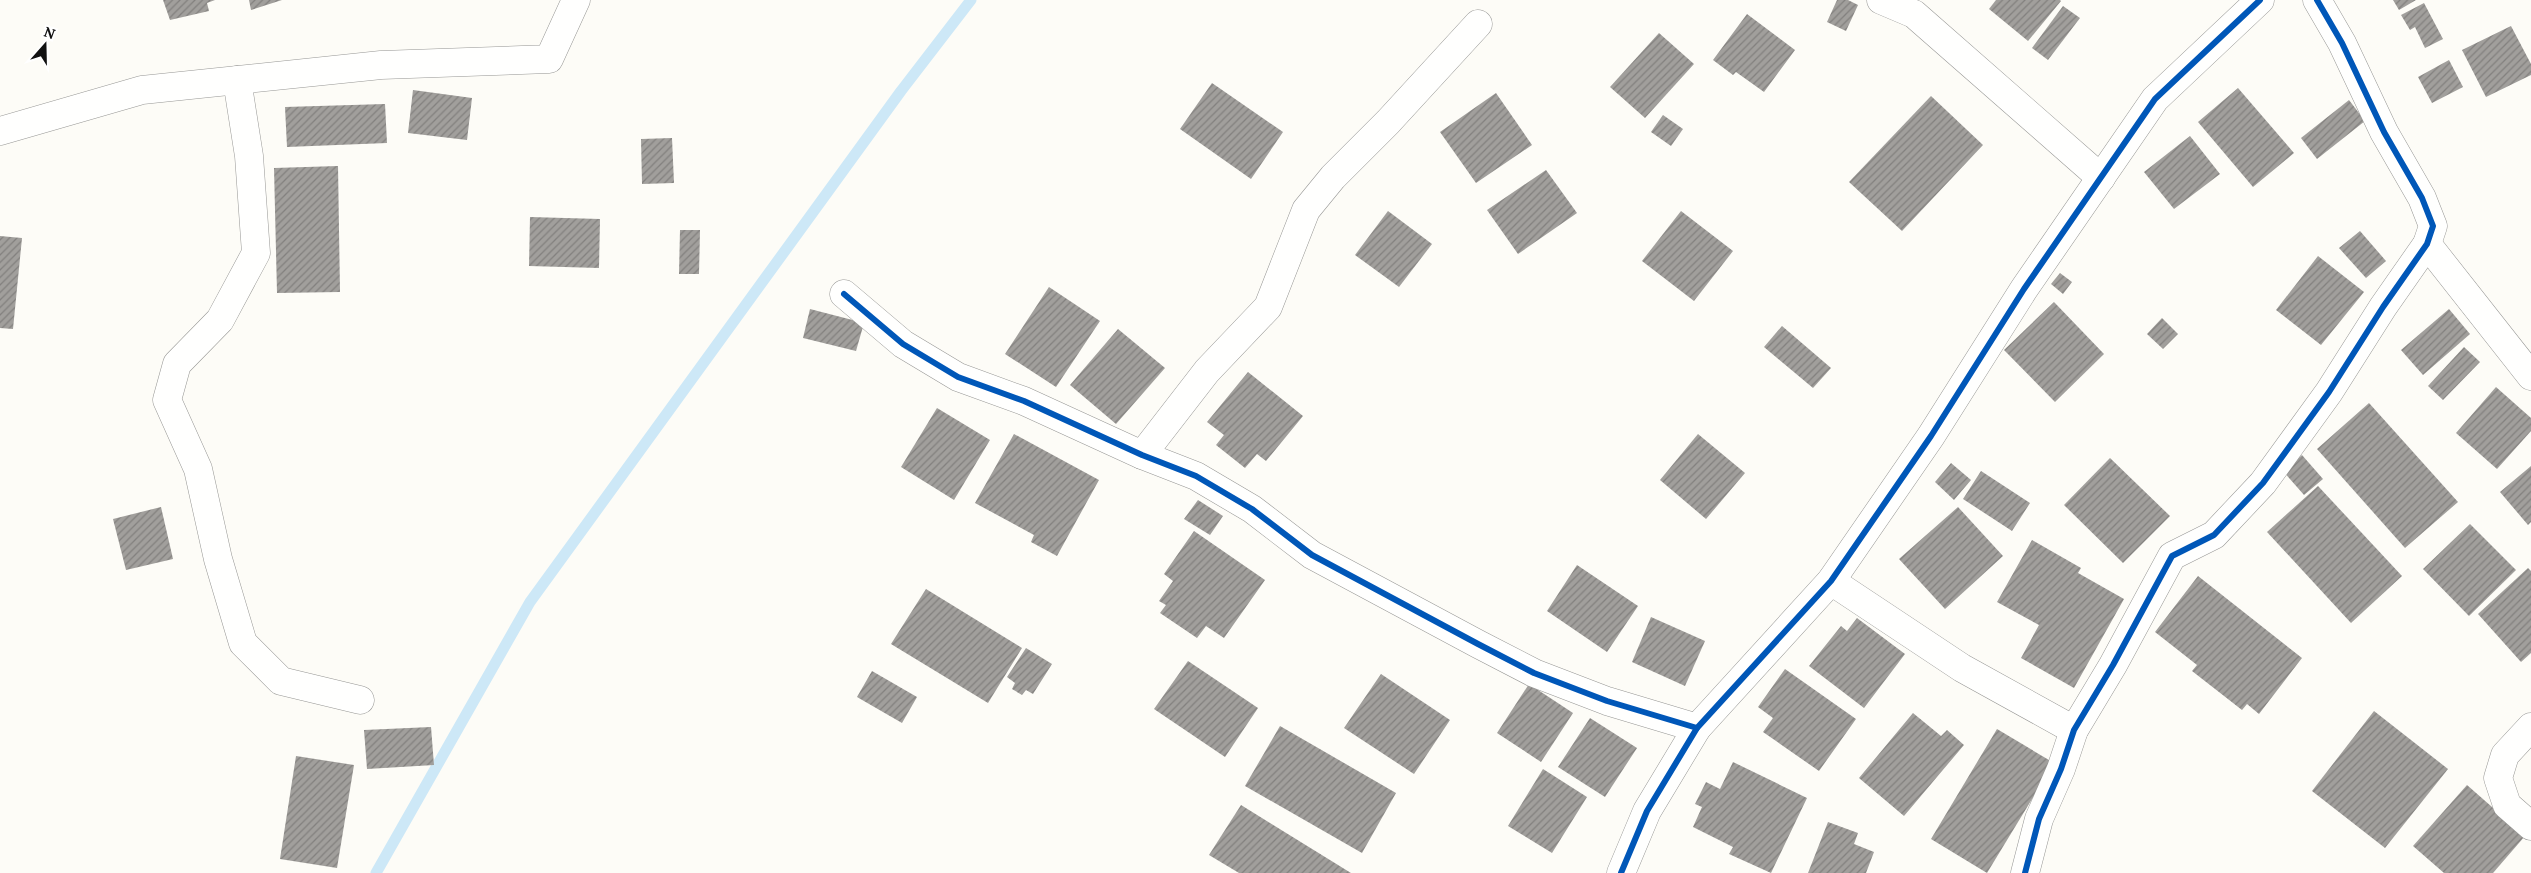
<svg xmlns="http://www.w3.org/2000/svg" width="2531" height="873" font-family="Lora,serif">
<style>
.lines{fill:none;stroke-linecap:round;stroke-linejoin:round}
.stream{stroke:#cde8f7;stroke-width:11}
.building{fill:url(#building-hatch)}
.street-casing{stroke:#979795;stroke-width:29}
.street{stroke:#fffffe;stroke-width:28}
.cycleway-casing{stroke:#fff;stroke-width:9}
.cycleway{stroke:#0057b8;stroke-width:6}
</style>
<defs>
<pattern id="building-hatch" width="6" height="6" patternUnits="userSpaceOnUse" patternTransform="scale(1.25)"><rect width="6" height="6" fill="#a19f9c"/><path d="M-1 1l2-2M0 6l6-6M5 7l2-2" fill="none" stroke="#82807e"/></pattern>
</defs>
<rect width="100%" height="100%" fill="#fdfcf7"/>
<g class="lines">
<polyline class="stream" points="376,873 530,602 901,91 971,0"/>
</g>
<g class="building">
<polygon points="163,0 215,0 207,3 209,11 170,20"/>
<polygon points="249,0 282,0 251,10"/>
<polygon points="1837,0 1848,0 1858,5 1846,31 1827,22"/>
<polygon points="1996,0 2060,0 2061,1 2028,41 1989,9"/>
<polygon points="2393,0 2416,0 2399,10"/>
<polygon points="2424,3 2443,39 2425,48 2415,27 2410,30 2401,15"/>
<polygon points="2063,6 2080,18 2048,60 2032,48"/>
<polygon points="1747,14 1795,50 1764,92 1736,72 1733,75 1713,60"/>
<polygon points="2511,26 2531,64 2531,75 2486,97 2462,50"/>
<polygon points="1659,33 1694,64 1645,118 1610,87"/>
<polygon points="2449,60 2463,87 2432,103 2418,77"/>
<polygon points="1212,83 1283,132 1251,179 1180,129"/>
<polygon points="2238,88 2294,153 2253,187 2198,122"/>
<polygon points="413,90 472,98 467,140 408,133"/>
<polygon points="1496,93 1532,145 1476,183 1440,132"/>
<polygon points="1931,96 1983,145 1902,231 1849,182"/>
<polygon points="2349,100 2365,121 2317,159 2301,138"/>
<polygon points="385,104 387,143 287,147 285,107"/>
<polygon points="1663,115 1683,129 1671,146 1651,132"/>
<polygon points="2190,136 2220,174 2174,209 2144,172"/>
<polygon points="672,138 674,183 642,184 641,139"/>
<polygon points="338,166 340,292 277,293 274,168"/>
<polygon points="1546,170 1577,213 1518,254 1487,210"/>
<polygon points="1388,211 1432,244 1399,287 1355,255"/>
<polygon points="1681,211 1733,251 1694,301 1642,261"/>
<polygon points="530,217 600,219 599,268 529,266"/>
<polygon points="680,230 700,230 699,274 679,274"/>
<polygon points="2360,231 2386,261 2366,278 2339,248"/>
<polygon points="0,236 22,238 13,329 0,328"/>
<polygon points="2318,256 2364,292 2321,345 2276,310"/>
<polygon points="2060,273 2072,282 2063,294 2051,284"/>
<polygon points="1049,287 1100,321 1056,387 1005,354"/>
<polygon points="2054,302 2104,354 2055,402 2004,350"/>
<polygon points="810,309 864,323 856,351 803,338"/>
<polygon points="2449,309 2470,334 2423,375 2401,350"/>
<polygon points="2162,318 2178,334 2163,349 2147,334"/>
<polygon points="1782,326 1831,368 1813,388 1764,347"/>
<polygon points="1118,329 1165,368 1116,424 1070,385"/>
<polygon points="2464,347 2480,362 2443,400 2428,386"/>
<polygon points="1248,372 1303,416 1266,461 1257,454 1245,468 1216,445 1224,435 1207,422"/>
<polygon points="2496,387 2531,418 2531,431 2497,469 2456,433"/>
<polygon points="2369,403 2458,502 2405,548 2317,449"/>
<polygon points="937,408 990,440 954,500 901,467"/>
<polygon points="1014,434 1099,480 1057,556 1031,542 1034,535 975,503"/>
<polygon points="1698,434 1745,473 1706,519 1660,480"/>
<polygon points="2302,455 2323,479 2304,495 2283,471"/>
<polygon points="2110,458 2170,516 2123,563 2064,505"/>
<polygon points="1951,463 1971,480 1954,500 1935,482"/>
<polygon points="2531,466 2531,522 2528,525 2500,492"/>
<polygon points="1981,471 2030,503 2012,531 1963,499"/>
<polygon points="2318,486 2402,576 2351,623 2267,532"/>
<polygon points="1198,500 1223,516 1210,535 1184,519"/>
<polygon points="161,507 173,559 126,570 113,519"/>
<polygon points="1958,507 2003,556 1945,609 1899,559"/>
<polygon points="2470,524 2516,570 2469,616 2423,569"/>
<polygon points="1194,531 1265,580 1224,638 1206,626 1197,638 1160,613 1166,605 1159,601 1173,581 1164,574"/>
<polygon points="2032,540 2081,568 2078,573 2124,599 2074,688 2021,658 2039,625 1997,602"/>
<polygon points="1577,565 1638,606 1607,652 1547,611"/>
<polygon points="2528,568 2531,571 2531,653 2521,662 2478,614"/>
<polygon points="2198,576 2302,658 2259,714 2247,704 2242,710 2192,671 2197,665 2155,632"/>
<polygon points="926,589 1022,648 988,703 891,644"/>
<polygon points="1651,617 1705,641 1685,686 1632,662"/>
<polygon points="1857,618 1905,654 1864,708 1809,666 1841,626 1847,631"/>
<polygon points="1026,648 1052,664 1033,694 1026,690 1022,695 1012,689 1015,683 1007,677"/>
<polygon points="1188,661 1258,708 1225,757 1154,709"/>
<polygon points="1785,669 1856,719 1819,771 1763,732 1773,718 1758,707"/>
<polygon points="872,671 917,697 902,723 857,697"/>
<polygon points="1381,674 1450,720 1414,774 1344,728"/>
<polygon points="1529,684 1573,713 1541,762 1497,733"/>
<polygon points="2374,711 2448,769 2385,848 2312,791"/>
<polygon points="1913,713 1941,736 1947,730 1964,745 1904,816 1859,778"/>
<polygon points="1590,718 1637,748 1605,797 1558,767"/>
<polygon points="1280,726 1396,793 1362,853 1245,786"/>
<polygon points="431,727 434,765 367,769 364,730"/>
<polygon points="1997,729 2054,763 1987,873 1931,839"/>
<polygon points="296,756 354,765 337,868 280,859"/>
<polygon points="1733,762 1807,798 1771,873 1729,854 1733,847 1693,827 1702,807 1695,804 1706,782 1720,789"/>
<polygon points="1543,769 1587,797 1552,853 1508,826"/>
<polygon points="2467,785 2525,836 2493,873 2444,873 2413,846"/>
<polygon points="1241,805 1351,873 1239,873 1209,855"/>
<polygon points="1828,822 1858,833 1854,844 1874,852 1866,873 1808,873"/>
</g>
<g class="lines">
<defs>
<g id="street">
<polyline points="1881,0 1914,14 2101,178"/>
<polyline points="237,80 249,156 256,253 220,320 177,364 167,400 198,469 218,559 243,643 281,681 360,700"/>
<polyline points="0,131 142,90 381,65 549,59 576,0"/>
<polyline points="2427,244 2531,376"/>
<polyline points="844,294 903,344 958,377 1024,401 1142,455 1196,476 1252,509 1312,555 1478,644 1534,673 1607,701 1697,728"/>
<polyline points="1142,455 1207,371 1268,307 1306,210 1333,177 1388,122 1478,24"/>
<polyline points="1831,581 1962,668 2074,730"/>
<polyline points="2531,727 2505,755 2498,778 2507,805 2531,826"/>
<polyline points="1621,873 1647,811 1697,728 1831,581 1931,436 2024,289 2155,99 2260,0"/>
<polyline points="2025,873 2039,819 2061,769 2074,730 2113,665 2172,556 2214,535 2263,483 2329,392 2383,307 2427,244 2433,226 2422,198 2384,132 2342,43 2317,0"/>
</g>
</defs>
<use href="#street" class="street-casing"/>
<use href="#street" class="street"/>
<defs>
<g id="cycleway">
<polyline points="844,294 903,344 958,377 1024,401 1142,455 1196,476 1252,509 1312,555 1478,644 1534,673 1607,701 1697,728"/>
<polyline points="1621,873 1647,811 1697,728 1831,581 1931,436 2024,289 2155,99 2260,0"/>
<polyline points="2025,873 2039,819 2061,769 2074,730 2113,665 2172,556 2214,535 2263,483 2329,392 2383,307 2427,244 2433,226 2422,198 2384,132 2342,43 2317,0"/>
</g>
</defs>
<use href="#cycleway" class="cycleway-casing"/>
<use href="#cycleway" class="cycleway"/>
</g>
<g transform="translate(45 45) rotate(20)" stroke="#ffffff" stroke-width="4" paint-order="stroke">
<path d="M0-4L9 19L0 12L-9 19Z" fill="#111111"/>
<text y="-8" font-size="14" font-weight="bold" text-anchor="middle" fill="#111111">N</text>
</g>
</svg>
